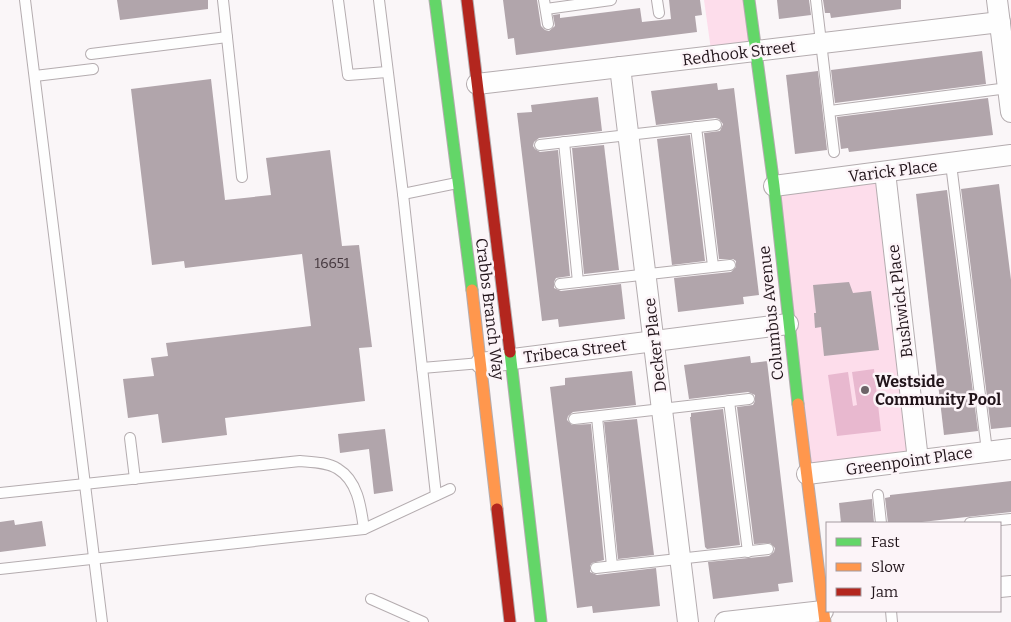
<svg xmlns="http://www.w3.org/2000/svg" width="1011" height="622" font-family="Bitter,serif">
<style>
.green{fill:#fdddeb}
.water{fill:#e8b8cf}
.building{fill:#b1a5ab}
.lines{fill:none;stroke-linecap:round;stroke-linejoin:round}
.lane-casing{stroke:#b4acaf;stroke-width:12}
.street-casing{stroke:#b4acaf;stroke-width:22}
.fast-casing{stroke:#b4acaf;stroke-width:13}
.slow-casing{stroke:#b4acaf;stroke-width:13}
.jam-casing{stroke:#b4acaf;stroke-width:13}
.lane{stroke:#fefefe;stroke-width:10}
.street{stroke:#fefefe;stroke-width:20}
.fast{stroke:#63d668;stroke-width:11}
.slow{stroke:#ff974d;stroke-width:11}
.jam{stroke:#b3261e;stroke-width:11}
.poi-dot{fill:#6d6368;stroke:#fcf4f8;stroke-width:2}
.labels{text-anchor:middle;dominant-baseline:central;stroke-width:5;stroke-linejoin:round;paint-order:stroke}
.number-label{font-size:14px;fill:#45383e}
.street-label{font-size:16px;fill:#21141a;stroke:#fcf4f8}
.poi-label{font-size:16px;font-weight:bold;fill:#21141a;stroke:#fcf4f8;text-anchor:start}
</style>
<rect width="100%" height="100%" fill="#faf6f8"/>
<g class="green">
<polygon points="704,0 749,0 756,51 712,57"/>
<polygon points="885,172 916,458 809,471 777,188"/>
</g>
<polygon class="water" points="874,369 881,431 837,436 828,375 848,372 853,406 857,405 852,372"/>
<g class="building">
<polygon points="117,0 208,0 208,9 120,20"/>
<polygon points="503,0 537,0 541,26 545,30 549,31 555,26 553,15 560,14 560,18 640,8 642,22 671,19 669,0 700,0 702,15 695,16 697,32 516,55 514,38 508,39"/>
<polygon points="777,0 809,0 811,15 779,19"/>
<polygon points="823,0 901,0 901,9 831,18 830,13 825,13"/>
<polygon points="982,51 986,84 835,103 831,70"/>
<polygon points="818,71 827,150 795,154 786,75"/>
<polygon points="211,79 225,200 271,195 266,158 330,150 342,246 359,245 372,347 359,348 365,401 225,418 227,435 162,443 158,414 128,418 123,379 154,376 151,358 168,356 166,343 311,326 302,254 185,268 184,261 152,265 131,89"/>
<polygon points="717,83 718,90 734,88 759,295 743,297 744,304 678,312 674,278 731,272 736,267 736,261 733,259 719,259 704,133 720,131 723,124 719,119 715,118 656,125 651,91"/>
<polygon points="598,97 602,131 539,138 534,142 533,146 535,149 540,152 558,150 570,276 556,278 554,282 554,288 561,291 621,284 625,319 559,327 558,319 542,321 517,113 532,112 531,105"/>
<polygon points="988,98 993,135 849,152 848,148 841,149 837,117"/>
<polygon points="690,135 705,261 672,265 657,139"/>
<polygon points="604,145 619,270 584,274 572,148"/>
<polygon points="999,184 1011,280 1011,427 991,429 961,189"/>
<polygon points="947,190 978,431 944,435 916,194"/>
<polygon points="849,282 853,293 871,291 879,350 824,356 821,327 815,328 814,313 816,313 813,285"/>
<polygon points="750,356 751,363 767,361 793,582 778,584 779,591 713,599 708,562 769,556 774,552 775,548 770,543 754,544 737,407 753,405 755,401 755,395 748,392 689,399 684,365"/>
<polygon points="632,371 636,405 573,412 568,416 567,420 572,425 591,424 604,560 592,563 590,566 590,572 597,575 656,568 660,606 593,613 592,606 577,608 550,387 565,385 565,378"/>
<polygon points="723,409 740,545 707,549 705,547 690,417 691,417 691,413"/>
<polygon points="637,419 654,555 618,559 604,422"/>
<polygon points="385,429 393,491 374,494 369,449 340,453 338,434"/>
<polygon points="1011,481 1011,512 913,523 888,523 885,498 890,497 890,495"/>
<polygon points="872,499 874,523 841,523 839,503"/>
<polygon points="14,520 15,525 42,521 46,546 0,552 0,522"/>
</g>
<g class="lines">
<defs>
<g id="lane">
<polyline points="25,0 102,622"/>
<polyline points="223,0 242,177"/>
<polyline points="338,0 348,75 387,72"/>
<polyline points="379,0 403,194 436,495"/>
<polyline points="544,0 548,24"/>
<polyline points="657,0 659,13"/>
<polyline points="816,0 834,152"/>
<polyline points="546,9 611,0"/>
<polyline points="91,54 227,37"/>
<polyline points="35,76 93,69"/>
<polyline points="830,111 1008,88"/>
<polyline points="696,127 713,266"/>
<polyline points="564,142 578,282"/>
<polyline points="540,145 716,125"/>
<polyline points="951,164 987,451"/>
<polyline points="403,194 457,183"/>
<polyline points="560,284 730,265"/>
<polyline points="422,368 481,363"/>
<polyline points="729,401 748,552"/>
<polyline points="597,417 612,566"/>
<polyline points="574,419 749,399"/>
<polyline points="130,438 135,479"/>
<path d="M0 493 300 461C312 462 328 462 338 469 358 481 361 508 364 529"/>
<polyline points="878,495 881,523"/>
<polyline points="970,523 1011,519"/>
<polyline points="596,568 768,549"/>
<polyline points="0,569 364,529 450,489"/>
<polyline points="371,599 423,622"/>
<polyline points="891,611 892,622"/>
</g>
<g id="street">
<polyline points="997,0 1011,112"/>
<polyline points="620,67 688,622"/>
<polyline points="477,84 1000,22"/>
<polyline points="885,172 918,460"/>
<polyline points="774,186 1011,155"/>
<polyline points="481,363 788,324"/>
<polyline points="807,474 1011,449"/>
<polyline points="1000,587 1011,586"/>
<polyline points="725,622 823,611"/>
</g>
<g id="fast">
<polyline points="435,0 472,290"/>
<polyline points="749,0 774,186 798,404"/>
<polyline points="510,352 541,622"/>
</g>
<g id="slow">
<polyline points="472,290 497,509"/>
<polyline points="798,404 825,622"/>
</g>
<g id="jam">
<polyline points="467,0 510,352"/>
<polyline points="497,509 510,622"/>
</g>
</defs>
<use href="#lane" class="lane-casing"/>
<use href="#street" class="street-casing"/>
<use href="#fast" class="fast-casing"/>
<use href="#slow" class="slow-casing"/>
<use href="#jam" class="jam-casing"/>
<use href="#lane" class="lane"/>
<use href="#street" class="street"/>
<use href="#fast" class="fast"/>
<use href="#slow" class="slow"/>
<use href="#jam" class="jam"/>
</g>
<circle class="poi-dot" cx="865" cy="390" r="5"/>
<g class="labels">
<g class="number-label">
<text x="332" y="263">16651</text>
</g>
<g class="street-label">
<text transform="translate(739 53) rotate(-7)">Redhook Street</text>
<text transform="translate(893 171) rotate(-7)">Varick Place</text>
<text transform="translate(900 301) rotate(-97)">Bushwick Place</text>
<text transform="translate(490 309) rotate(83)">Crabbs Branch Way</text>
<text transform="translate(771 313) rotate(-96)">Columbus Avenue</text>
<text transform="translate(655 345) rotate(-97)">Decker Place</text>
<text transform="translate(575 351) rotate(-7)">Tribeca Street</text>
<text transform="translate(909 461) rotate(-8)">Greenpoint Place</text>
</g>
<g class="poi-label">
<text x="875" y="381">Westside<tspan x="875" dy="18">Community Pool</tspan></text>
</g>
</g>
<rect x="826" y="522" width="175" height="90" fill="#fcf4f8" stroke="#a49a9f"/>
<rect x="836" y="538" width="25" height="8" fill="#63d668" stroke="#a49a9f"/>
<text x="871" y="547" font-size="15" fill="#21141a">Fast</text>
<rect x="836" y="563" width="25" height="8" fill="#ff974d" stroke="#a49a9f"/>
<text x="871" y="572" font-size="15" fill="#21141a">Slow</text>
<rect x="836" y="588" width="25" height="8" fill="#b3261e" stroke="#a49a9f"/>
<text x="871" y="597" font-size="15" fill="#21141a">Jam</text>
</svg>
